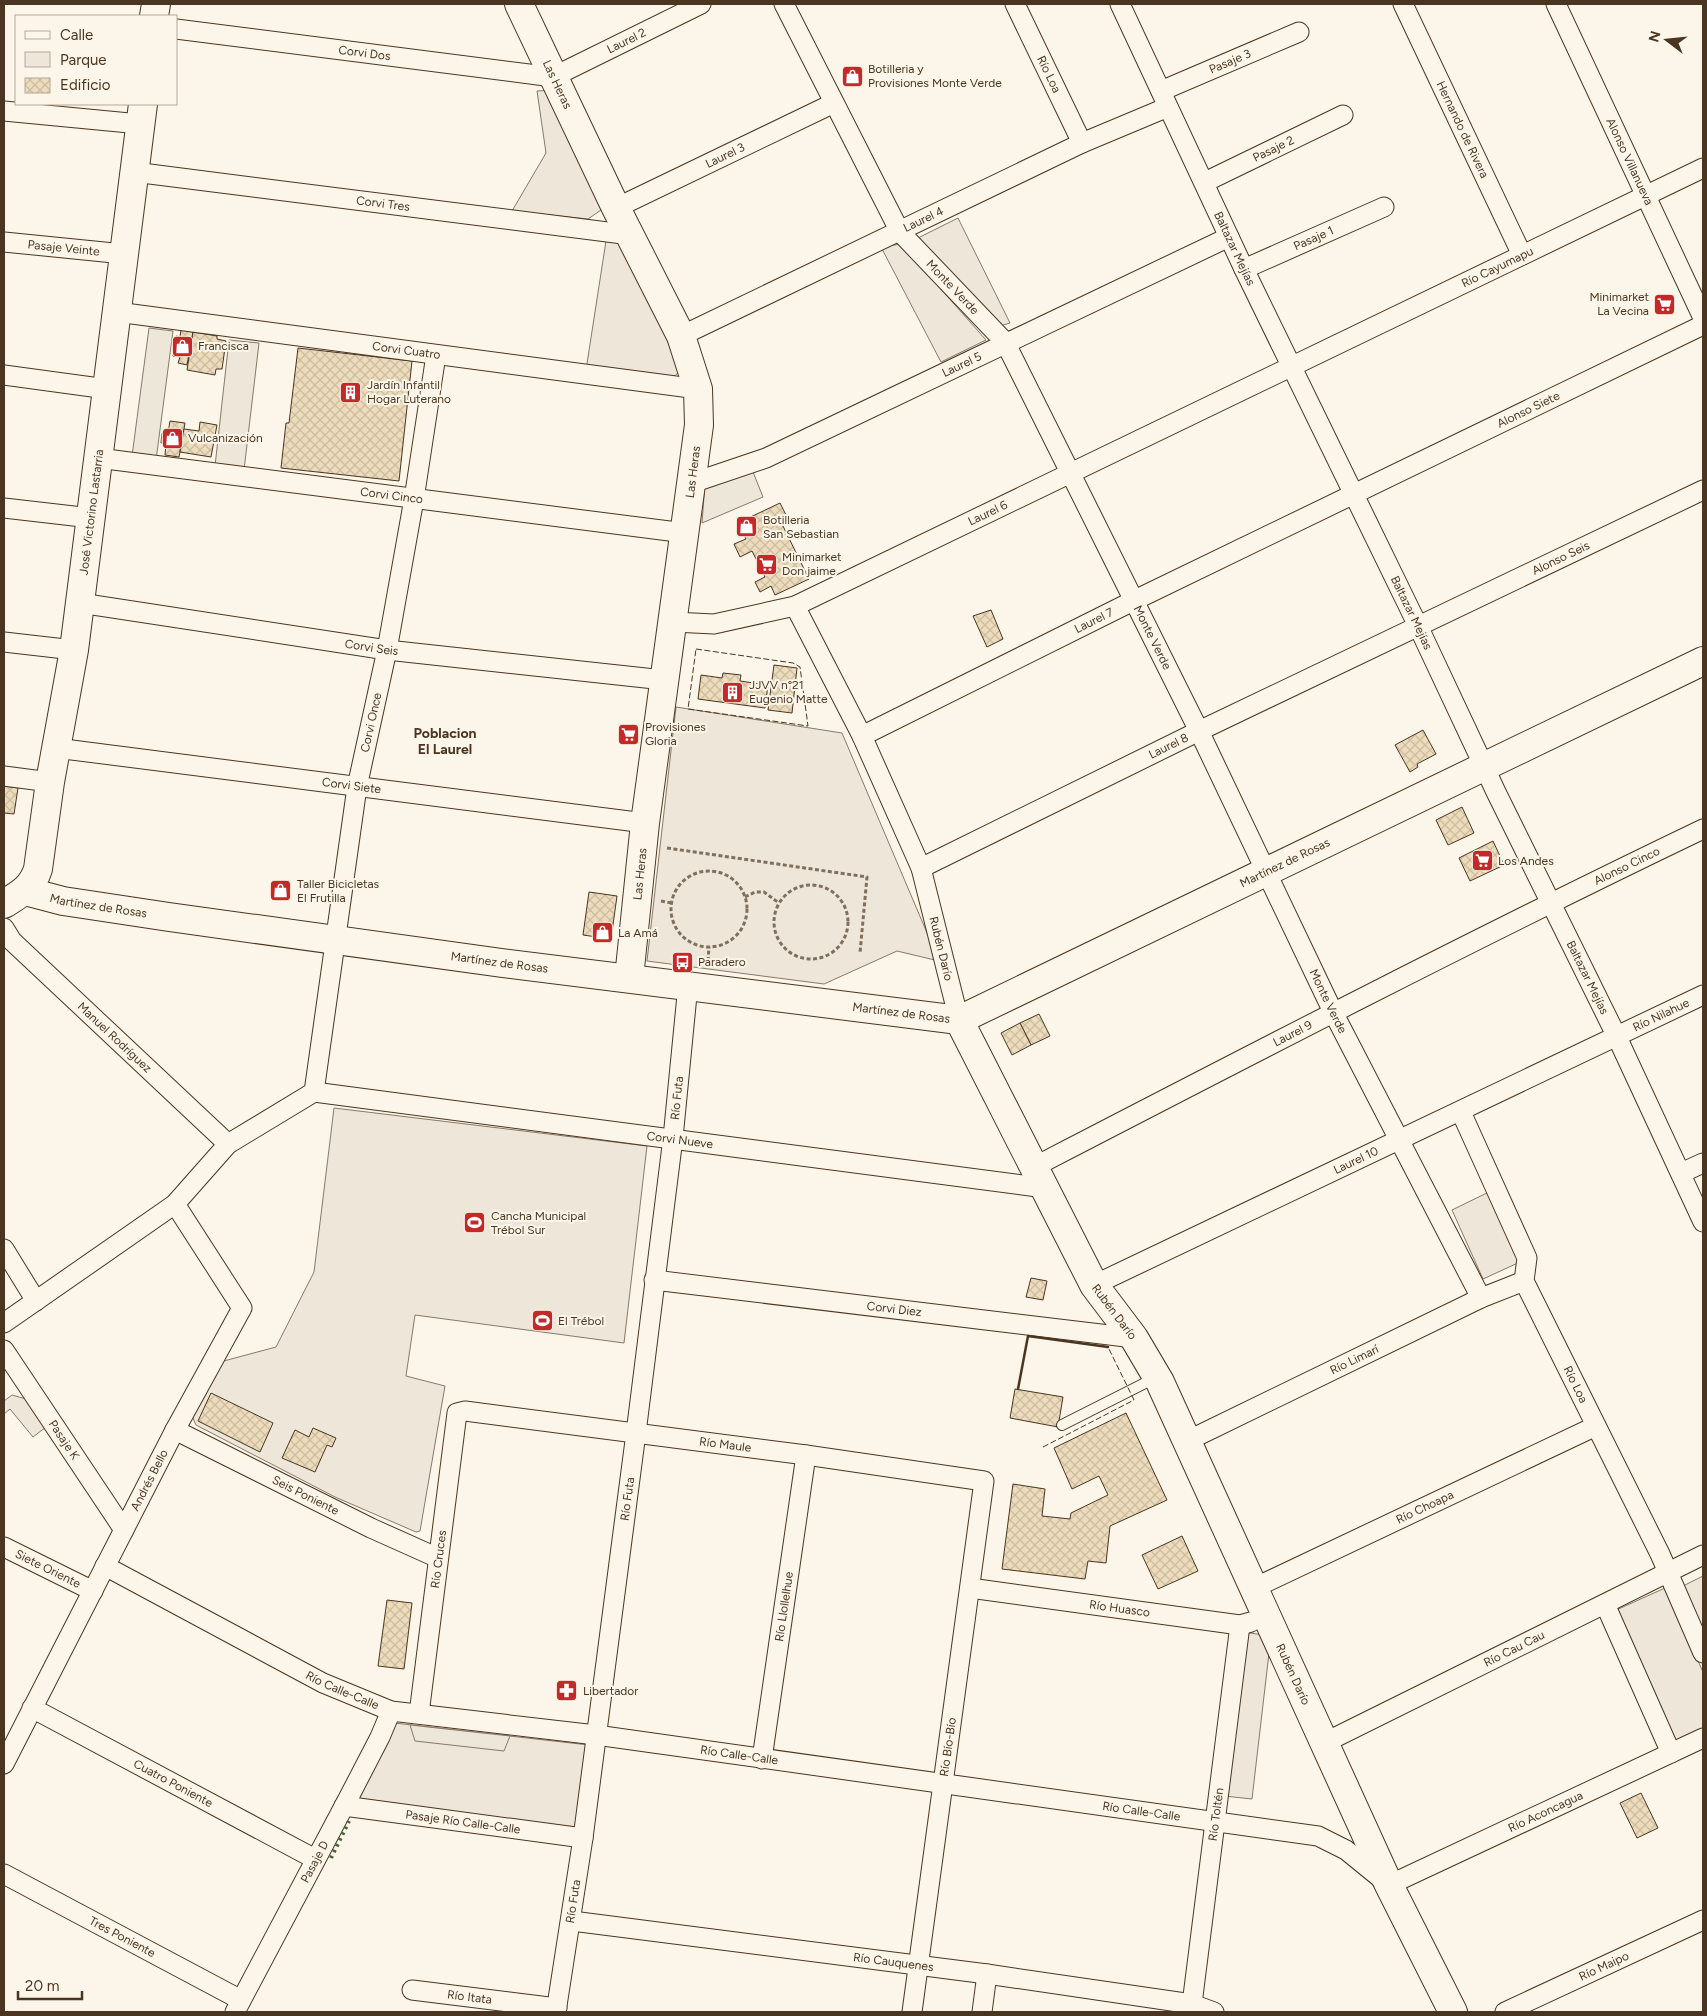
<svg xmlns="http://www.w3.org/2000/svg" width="1707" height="2016" font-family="Figtree,sans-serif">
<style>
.green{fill:#ede6d9;stroke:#887966}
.parking{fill:#ede7d9;stroke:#887966}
.building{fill:url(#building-cross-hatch);stroke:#4a3520}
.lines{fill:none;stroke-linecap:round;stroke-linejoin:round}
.lane-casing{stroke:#4a3520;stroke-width:12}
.street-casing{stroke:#4a3520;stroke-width:21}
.secondary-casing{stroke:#4a3520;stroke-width:30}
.path{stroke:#7f6f5c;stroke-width:3;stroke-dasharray:4 2.5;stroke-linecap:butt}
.lane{stroke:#fbf6e9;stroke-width:10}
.street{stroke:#fbf6e9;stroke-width:19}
.secondary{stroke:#fbf6e9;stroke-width:28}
.hedge{stroke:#436837;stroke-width:4;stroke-dasharray:2.5 4;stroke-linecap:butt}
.fence{stroke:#4a3520;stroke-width:1;stroke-dasharray:6 2.5;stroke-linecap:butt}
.wall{stroke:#4a3520;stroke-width:2.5}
.labels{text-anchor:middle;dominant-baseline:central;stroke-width:4;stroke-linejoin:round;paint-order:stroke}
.street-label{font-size:12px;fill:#4a3520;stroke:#fbf6e9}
.poi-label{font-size:12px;fill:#4a3520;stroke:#fbf6e9;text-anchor:start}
.neighbourhood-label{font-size:14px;font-weight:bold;fill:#4a3520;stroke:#fbf6e9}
</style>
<defs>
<pattern id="building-cross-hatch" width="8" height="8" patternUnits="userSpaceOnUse" patternTransform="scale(1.25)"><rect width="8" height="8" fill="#ecdcbc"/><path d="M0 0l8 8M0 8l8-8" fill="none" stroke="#ccbda1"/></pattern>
</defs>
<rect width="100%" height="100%" fill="#fbf6e9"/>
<g class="green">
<polygon points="553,90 604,208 588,219 512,211 546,153 537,91"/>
<polygon points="958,218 1010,323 1000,326 916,239"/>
<polygon points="606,241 621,242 668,339 679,372 670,380 586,370"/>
<polygon points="901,244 986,340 941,362 881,247"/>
<polygon points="229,340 259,343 244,470 215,466"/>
<polygon points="676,707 842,733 939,961 897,951 824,984 647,961"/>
<polygon points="334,1108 647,1146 624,1343 415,1315 406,1376 445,1386 420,1531 416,1532 335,1497 196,1425 192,1416 220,1362 276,1347 314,1272"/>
<polygon points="1491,1191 1520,1262 1483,1279 1452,1210"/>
<polygon points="12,1395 26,1399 46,1427 33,1437 10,1409 4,1414 4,1401"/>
<polygon points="1703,1576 1703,1634 1681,1587"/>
<polygon points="1665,1588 1703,1672 1703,1729 1664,1748 1603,1616"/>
<polygon points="1243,1632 1271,1636 1252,1799 1224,1796"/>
<polygon points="394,1723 589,1745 577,1829 355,1798"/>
</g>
<g class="parking">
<polygon points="149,328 173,331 156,460 132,456"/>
<polygon points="751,467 763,497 702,523 705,483"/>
<polygon points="410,1725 510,1736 504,1751 415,1741"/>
</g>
<g class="building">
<polygon points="181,330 193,332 187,365 178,363 180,357 173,356 176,336 180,337"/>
<polygon points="193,332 217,336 217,339 226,341 222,369 216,369 215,375 187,370"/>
<polygon points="298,348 412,361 399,481 281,468 286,423 289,423"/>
<polygon points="170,421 185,423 179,457 165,455 166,443 161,443 162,433 168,433"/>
<polygon points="200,422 217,425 211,457 180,452 184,429 199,431"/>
<polygon points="780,503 787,517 780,520 809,579 775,595 771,586 760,592 755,582 765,577 752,551 740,557 734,544 746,539 738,523"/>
<polygon points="991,610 1003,639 987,647 973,616"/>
<polygon points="774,665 797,668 792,713 768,710"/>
<polygon points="723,673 741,675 740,681 768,685 765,708 698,699 701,675 722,678"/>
<polygon points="1423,730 1436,754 1417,764 1418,767 1410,772 1395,745"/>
<polygon points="4,786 18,788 14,814 4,813"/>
<polygon points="1462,807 1474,833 1448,845 1436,820"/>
<polygon points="1493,841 1504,865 1470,881 1459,858"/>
<polygon points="589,892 617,896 611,939 583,935"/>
<polygon points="1039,1014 1050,1036 1031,1045 1020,1023"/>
<polygon points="1020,1023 1031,1045 1012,1055 1001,1033"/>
<polygon points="1031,1278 1047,1281 1043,1300 1026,1297"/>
<polygon points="1015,1389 1063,1397 1058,1427 1010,1418"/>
<polygon points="211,1393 273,1423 260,1452 198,1421"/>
<polygon points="1126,1413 1167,1500 1110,1526 1106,1563 1088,1561 1085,1579 1002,1569 1013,1484 1045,1489 1042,1516 1070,1519 1071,1513 1108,1495 1099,1476 1072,1489 1054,1448"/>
<polygon points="313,1428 336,1438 332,1447 327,1445 315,1472 282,1458 295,1430 309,1437"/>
<polygon points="1182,1536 1198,1571 1158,1589 1142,1555"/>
<polygon points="387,1600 412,1603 404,1669 378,1666"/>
<polygon points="1641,1793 1658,1828 1637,1838 1620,1803"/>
</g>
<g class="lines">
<defs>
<polyline id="lane" points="1062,1425 1155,1378"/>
<g id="street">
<path id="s1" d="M784 4 900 232 1005 342 1199 731 1333 1012 1481 1298"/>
<path id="s2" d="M1015 4 1082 143"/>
<path id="s3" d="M1120 4 1244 269 1419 628 1496 792 1617 1037 1703 1222"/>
<path id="s4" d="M1403 4 1522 255"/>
<path id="s5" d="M1556 4 1703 318"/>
<path id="s6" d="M176 29 553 77 701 4"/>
<path id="s7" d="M1161 91 1299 32"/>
<polyline points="4,111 140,124"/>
<path id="s8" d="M134 172 631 235"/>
<path id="s9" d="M1205 182 1343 115"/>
<path id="s10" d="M616 208 834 103"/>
<path id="s11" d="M4 242 124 254"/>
<path id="s12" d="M1244 269 1384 207"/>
<path id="s13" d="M117 312 698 389"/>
<path id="s14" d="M681 336 1082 143 1168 107"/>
<polyline points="4,375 107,389"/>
<path id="s15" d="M98 458 685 533"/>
<path id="s16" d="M692 483 766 458 1229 237"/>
<polyline points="4,508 91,518"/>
<path id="s17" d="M80 603 387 650 664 680"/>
<path id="s18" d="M795 606 862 736 921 868 959 1020"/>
<path id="s19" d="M673 622 714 624 795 606 1703 168"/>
<polyline points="4,642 74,650"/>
<path id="s20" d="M862 736 1135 600 1703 325"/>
<path id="s21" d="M56 748 645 823"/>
<polyline points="4,776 50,782"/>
<path id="s22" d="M921 868 1199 731 1703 490"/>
<path id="s23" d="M4 928 12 941 228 1144"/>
<path id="s24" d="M314 1092 357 787 387 650 414 499 436 355"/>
<path id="s25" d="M314 1092 1045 1188"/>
<path id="s26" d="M1461 1112 1527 1258 1524 1281 1660 1554 1703 1653"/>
<path id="s27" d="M1034 1167C1256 1052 1478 937 1703 829"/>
<polyline points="1681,1173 1703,1163"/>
<polyline points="4,1249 36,1301"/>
<path id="s28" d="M654 1280 1134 1338"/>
<path id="s29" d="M1094 1285 1703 995"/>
<polyline points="4,1323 175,1204 228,1144 314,1092"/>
<path id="s30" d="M4 1350 124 1530"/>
<path id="s31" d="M175 1430 371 1528 438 1558"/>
<path id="s32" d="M1187 1441 1481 1298 1524 1281"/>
<path id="s33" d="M4 1547 93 1591"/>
<path id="s34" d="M105 1566 323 1683 391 1711 596 1735 1318 1836 1346 1850 1389 1885 1703 1738"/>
<path id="s35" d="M970 1588 1240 1625 1251 1622"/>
<path id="s36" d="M1254 1588 1596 1426"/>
<polyline points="1605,1604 1671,1753"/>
<path id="s37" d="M32 1708 315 1859"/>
<path id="s38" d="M419 1714 457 1413 465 1411 806 1455 984 1481 912 2012"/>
<path id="s39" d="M1326 1742 1703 1555"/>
<path id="s40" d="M762 1759 806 1455"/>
<path id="s41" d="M4 1764 175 1430 242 1308 175 1204"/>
<path id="s42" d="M344 1806 583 1838"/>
<path id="s43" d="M4 1874 241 2000"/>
<path id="s44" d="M572 1921 987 1974 1192 2004 1214 2012"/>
<path id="s45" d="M412 1990 557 2008"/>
<path id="s46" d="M1192 2004 1240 1625"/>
<path id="s47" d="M235 2012 350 1795 380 1737 391 1711"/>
<path id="s48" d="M556 2012 583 1838 636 1433 673 1138 688 985"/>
<polyline points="982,2012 987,1974"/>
<path id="s49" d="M1505 2012 1703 1920"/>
</g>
<g id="secondary">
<path id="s50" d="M519 4 616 208 681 336 698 389 699 425 645 823 629 978"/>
<polyline points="154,16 156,4"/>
<path id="s51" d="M25 891 63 901 169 917 502 963 959 1020 1703 661"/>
<path id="s52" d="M4 904C20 894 32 888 38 869L50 782 74 650 143 104"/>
<path id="s53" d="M959 1020 1094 1285 1134 1338 1160 1382 1389 1885 1453 2012"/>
</g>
</defs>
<use href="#lane" class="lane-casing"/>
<use href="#street" class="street-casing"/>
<use href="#secondary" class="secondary-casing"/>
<g class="path">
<polyline points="667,848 867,877 860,953"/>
<circle cx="709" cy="909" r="38"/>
<circle cx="811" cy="922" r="37"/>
<polyline points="745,897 755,892 764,892 779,903"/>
<polyline points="661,901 672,903"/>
<polyline points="708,961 709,947"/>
</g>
<use href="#lane" class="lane"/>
<use href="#street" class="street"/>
<use href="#secondary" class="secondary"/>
<polyline class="hedge" points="331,1858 349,1821"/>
<g class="fence">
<polygon points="696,649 793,663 800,667 808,726 688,709"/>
<polyline points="1043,1447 1134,1400 1108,1347"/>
</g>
<polyline class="wall" points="1018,1389 1028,1336 1108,1347"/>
</g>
<defs>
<symbol id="shop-square" viewBox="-11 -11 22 22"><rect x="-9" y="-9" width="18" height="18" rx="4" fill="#c62828" stroke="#fbf6e9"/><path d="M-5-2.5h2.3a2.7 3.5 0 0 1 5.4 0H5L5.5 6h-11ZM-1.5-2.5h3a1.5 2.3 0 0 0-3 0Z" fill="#fff"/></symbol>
<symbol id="supermarket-square" viewBox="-11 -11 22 22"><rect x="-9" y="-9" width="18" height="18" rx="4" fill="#c62828" stroke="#fbf6e9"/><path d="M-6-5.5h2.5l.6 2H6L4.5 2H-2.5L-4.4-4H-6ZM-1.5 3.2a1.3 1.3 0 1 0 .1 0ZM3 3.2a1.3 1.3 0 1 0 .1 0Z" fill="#fff"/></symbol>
<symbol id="building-square" viewBox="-11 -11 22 22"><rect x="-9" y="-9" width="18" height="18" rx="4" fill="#c62828" stroke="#fbf6e9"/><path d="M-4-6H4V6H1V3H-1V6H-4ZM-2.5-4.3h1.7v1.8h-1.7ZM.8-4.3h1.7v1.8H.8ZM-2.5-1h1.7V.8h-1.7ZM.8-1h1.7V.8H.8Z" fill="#fff"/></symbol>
<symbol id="bus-square" viewBox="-11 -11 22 22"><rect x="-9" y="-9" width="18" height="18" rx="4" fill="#c62828" stroke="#fbf6e9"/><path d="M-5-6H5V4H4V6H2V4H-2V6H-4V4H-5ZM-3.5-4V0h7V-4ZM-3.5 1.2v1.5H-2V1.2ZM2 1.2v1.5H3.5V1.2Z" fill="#fff"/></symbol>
<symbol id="stadium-square" viewBox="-11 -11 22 22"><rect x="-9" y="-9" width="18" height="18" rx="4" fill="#c62828" stroke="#fbf6e9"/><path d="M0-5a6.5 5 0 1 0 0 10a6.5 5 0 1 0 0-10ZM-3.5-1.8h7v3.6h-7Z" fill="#fff"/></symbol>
<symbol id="pharmacy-square" viewBox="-11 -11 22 22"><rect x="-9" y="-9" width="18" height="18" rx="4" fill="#c62828" stroke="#fbf6e9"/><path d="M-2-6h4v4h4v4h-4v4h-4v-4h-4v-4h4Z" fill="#fff"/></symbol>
</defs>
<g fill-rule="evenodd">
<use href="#shop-square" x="840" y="64" width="25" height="25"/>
<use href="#supermarket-square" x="1652" y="292" width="25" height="25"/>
<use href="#shop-square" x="170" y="334" width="25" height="25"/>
<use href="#building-square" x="338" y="380" width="25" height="25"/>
<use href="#shop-square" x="160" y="426" width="25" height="25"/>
<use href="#shop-square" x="734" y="514" width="25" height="25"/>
<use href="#supermarket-square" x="754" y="552" width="25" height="25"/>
<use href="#building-square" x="720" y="680" width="25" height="25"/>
<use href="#supermarket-square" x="616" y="722" width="25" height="25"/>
<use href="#supermarket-square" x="1470" y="848" width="25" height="25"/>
<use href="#shop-square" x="268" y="878" width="25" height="25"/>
<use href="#shop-square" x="590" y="920" width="25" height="25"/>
<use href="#bus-square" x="670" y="950" width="25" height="25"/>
<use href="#stadium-square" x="462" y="1210" width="25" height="25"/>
<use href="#stadium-square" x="530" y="1308" width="25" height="25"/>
<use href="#pharmacy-square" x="554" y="1678" width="25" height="25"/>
</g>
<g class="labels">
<g class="street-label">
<text stroke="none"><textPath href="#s6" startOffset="462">Laurel 2</textPath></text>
<text stroke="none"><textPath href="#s6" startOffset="190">Corvi Dos</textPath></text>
<text stroke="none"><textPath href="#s7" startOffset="75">Pasaje 3</textPath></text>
<text stroke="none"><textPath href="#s2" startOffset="78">Río Loa</textPath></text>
<text stroke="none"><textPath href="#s50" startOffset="89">Las Heras</textPath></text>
<text stroke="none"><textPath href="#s4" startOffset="139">Hernando de Rivera</textPath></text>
<text stroke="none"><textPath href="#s9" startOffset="76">Pasaje 2</textPath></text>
<text stroke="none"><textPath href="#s10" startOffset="121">Laurel 3</textPath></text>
<text stroke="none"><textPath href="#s5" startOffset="174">Alonso Villanueva</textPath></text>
<text stroke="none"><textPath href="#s8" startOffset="251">Corvi Tres</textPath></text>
<text stroke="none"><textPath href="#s14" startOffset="269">Laurel 4</textPath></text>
<text stroke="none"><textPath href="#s12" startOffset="76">Pasaje 1</textPath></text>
<text stroke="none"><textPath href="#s11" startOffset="60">Pasaje Veinte</textPath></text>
<text stroke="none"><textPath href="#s3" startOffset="270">Baltazar Mejías</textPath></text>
<text stroke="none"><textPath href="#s19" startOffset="904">Río Cayumapu</textPath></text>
<text stroke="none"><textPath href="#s1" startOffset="332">Monte Verde</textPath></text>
<text stroke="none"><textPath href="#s13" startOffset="292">Corvi Cuatro</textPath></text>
<text stroke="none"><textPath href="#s16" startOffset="295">Laurel 5</textPath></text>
<text stroke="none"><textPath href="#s20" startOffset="742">Alonso Siete</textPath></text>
<text transform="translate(693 472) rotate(-83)">Las Heras</text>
<text stroke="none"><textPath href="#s15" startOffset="296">Corvi Cinco</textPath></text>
<text stroke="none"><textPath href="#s52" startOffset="411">José Victorino Lastarria</textPath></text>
<text stroke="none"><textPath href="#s19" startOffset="338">Laurel 6</textPath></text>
<text stroke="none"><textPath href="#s22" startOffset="711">Alonso Seis</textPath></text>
<text stroke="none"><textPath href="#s3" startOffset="675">Baltazar Mejías</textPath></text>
<text stroke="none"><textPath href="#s20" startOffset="259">Laurel 7</textPath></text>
<text stroke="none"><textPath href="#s1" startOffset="738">Monte Verde</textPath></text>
<text stroke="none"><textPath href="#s17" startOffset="295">Corvi Seis</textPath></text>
<text stroke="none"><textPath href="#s24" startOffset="374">Corvi Once</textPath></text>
<text stroke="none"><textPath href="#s22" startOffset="276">Laurel 8</textPath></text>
<text stroke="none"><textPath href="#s21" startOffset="298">Corvi Siete</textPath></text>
<text stroke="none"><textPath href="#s51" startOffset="1305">Martínez de Rosas</textPath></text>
<text stroke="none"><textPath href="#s27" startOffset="665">Alonso Cinco</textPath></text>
<text transform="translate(640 874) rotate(-84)">Las Heras</text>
<text stroke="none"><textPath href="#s51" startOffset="75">Martínez de Rosas</textPath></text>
<text stroke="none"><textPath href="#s18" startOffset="374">Rubén Darío</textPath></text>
<text stroke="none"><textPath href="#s51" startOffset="480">Martínez de Rosas</textPath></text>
<text stroke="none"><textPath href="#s3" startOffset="1080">Baltazar Mejías</textPath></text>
<text stroke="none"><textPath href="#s1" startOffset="1142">Monte Verde</textPath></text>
<text stroke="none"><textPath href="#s51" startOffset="885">Martínez de Rosas</textPath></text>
<text stroke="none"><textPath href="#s29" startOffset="628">Río Nilahue</textPath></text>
<text stroke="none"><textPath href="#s27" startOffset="291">Laurel 9</textPath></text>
<text stroke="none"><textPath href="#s23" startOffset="156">Manuel Rodríguez</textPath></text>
<text stroke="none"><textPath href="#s48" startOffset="922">Río Futa</textPath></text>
<text stroke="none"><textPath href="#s25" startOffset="369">Corvi Nueve</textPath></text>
<text stroke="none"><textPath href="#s29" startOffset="290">Laurel 10</textPath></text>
<text stroke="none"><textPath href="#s28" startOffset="242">Corvi Diez</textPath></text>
<text stroke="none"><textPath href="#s53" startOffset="331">Rubén Darío</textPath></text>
<text stroke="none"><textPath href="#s32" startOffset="186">Río Limarí</textPath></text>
<text stroke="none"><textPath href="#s26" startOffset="299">Río Loa</textPath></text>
<text stroke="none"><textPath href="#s30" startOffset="108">Pasaje K</textPath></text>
<text stroke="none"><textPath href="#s38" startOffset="574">Río Maule</textPath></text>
<text stroke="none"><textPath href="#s41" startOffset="319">Andrés Bello</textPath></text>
<text stroke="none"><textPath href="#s31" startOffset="146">Seis Poniente</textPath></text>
<text stroke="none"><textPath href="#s48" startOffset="518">Río Futa</textPath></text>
<text stroke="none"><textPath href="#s36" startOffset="189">Río Choapa</textPath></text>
<text stroke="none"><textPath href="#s38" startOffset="156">Río Cruces</textPath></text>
<text stroke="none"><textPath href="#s33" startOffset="49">Siete Oriente</textPath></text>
<text stroke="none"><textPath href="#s40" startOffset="154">Río Llollelhue</textPath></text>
<text stroke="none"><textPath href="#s35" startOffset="151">Río Huasco</textPath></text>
<text stroke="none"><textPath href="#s39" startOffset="210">Río Cau Cau</textPath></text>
<text stroke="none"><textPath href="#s53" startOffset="736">Rubén Darío</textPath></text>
<text stroke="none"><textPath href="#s34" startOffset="268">Río Calle-Calle</textPath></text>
<text transform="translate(948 1747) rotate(-82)">Río Bío-Bío</text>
<text stroke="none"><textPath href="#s34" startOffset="672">Río Calle-Calle</textPath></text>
<text stroke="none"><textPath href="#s37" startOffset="160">Cuatro Poniente</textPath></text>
<text stroke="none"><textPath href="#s34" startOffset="1078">Río Calle-Calle</textPath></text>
<text stroke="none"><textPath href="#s34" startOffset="1516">Río Aconcagua</textPath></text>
<text stroke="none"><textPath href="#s46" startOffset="191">Río Toltén</textPath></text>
<text stroke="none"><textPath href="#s42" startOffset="120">Pasaje Río Calle-Calle</textPath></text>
<text stroke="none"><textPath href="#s47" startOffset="170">Pasaje D</textPath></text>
<text stroke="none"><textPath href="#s48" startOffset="112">Río Futa</textPath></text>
<text stroke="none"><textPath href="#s43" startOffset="134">Tres Poniente</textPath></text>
<text stroke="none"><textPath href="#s44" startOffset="324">Río Cauquenes</textPath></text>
<text stroke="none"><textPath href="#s49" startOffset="109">Río Maipo</textPath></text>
<text stroke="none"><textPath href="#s45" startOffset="58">Río Itata</textPath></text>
</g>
<g class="poi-label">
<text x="868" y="69">Botilleria y<tspan x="868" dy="14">Provisiones Monte Verde</tspan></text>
<text x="1649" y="297" text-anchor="end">Minimarket<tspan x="1649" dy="14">La Vecina</tspan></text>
<text x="198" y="346">Francisca</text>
<text x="367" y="385">Jardín Infantil<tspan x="367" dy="14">Hogar Luterano</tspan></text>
<text x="188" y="438">Vulcanización</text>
<text x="763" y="520">Botilleria<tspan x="763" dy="14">San Sebastian</tspan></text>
<text x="782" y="557">Minimarket<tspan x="782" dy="14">Don jaime</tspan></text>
<text x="749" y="685">JJVV n°21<tspan x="749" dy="14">Eugenio Matte</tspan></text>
<text x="645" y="727">Provisiones<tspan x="645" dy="14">Gloria</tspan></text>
<text x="1498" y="861">Los Andes</text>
<text x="297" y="884">Taller Bicicletas<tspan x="297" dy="14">El Frutilla</tspan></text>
<text x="618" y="933">La Amá</text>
<text x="698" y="962">Paradero</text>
<text x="491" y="1216">Cancha Municipal<tspan x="491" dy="14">Trébol Sur</tspan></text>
<text x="558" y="1321">El Trébol</text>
<text x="583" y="1691">Libertador</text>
</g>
<g class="neighbourhood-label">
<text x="445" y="733">Poblacion<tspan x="445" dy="16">El Laurel</tspan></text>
</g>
</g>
<rect width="1707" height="2016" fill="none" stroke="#4a3520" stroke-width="10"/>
<rect x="15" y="15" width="162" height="90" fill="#fbf6e9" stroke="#b4a999"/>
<rect x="25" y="31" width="25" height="8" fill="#fbf6e9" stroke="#b4a999"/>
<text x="60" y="40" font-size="15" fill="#4a3520">Calle</text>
<rect x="25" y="52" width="25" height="15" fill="#ede6d9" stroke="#b4a999"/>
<text x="60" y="65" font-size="15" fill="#4a3520">Parque</text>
<rect x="25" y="78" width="25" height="15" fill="url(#building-cross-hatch)" stroke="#b4a999"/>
<text x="60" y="90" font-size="15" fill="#4a3520">Edificio</text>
<g transform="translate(1667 40) rotate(286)" stroke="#fbf6e9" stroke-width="4" paint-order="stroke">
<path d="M0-4L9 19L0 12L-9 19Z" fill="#4a3520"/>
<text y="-8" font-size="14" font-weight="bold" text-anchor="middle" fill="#4a3520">N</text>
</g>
<path d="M18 1991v8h64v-8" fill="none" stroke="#4a3520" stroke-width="2.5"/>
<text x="25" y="1991" font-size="15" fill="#4a3520" stroke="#fbf6e9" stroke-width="4" paint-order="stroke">20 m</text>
</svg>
